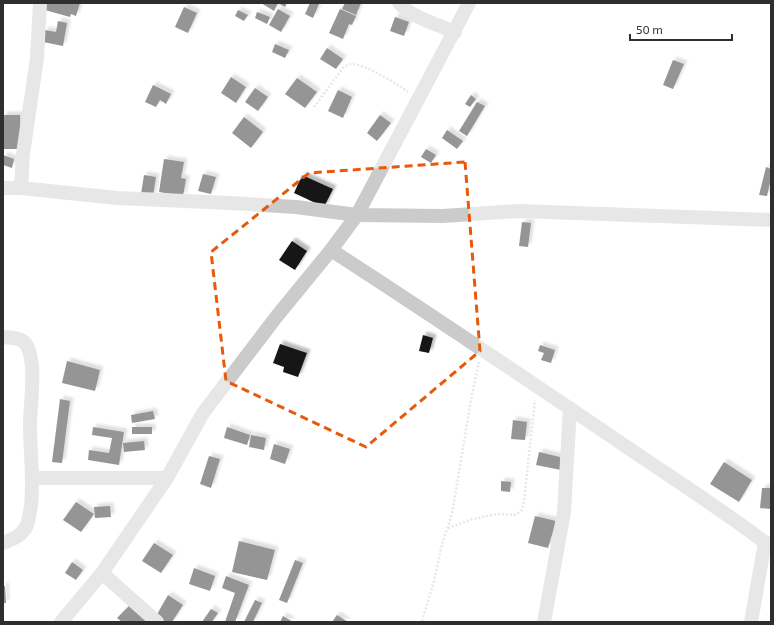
<svg xmlns="http://www.w3.org/2000/svg" width="774" height="625" font-family="'Exo 2',sans-serif">
<style>
.building{fill:#151515;filter:url(#shadow)}
.lines{fill:none;stroke-linecap:round;stroke-linejoin:round}
.path{stroke:#cbcbcb;stroke-width:2.5;stroke-dasharray:2 2;stroke-linecap:butt}
.minor{stroke:#cbcbcb;stroke-width:14}
.marked{fill:none;stroke:#e8590c;stroke-width:3;stroke-dasharray:8 5;stroke-linejoin:round}
</style>
<defs>
<filter id="shadow"><feDropShadow dx="3.5" dy="-3.5" stdDeviation="1" flood-color="#0004"/></filter>
</defs>
<rect width="100%" height="100%" fill="#fff"/>
<g class="building">
<polygon points="47,3 80,3 76,16 71,14 70,17 45,10"/>
<polygon points="261,3 287,3 285,7 278,3 274,11"/>
<polygon points="310,3 319,4 313,18 305,14"/>
<polygon points="345,3 361,3 356,15 342,9"/>
<polygon points="184,7 197,13 188,33 175,27"/>
<polygon points="278,9 290,16 281,32 269,25"/>
<polygon points="340,9 356,16 352,25 349,24 343,39 329,33"/>
<polygon points="238,10 248,15 244,21 235,16"/>
<polygon points="257,12 270,17 267,24 255,18"/>
<polygon points="395,17 409,22 404,36 390,31"/>
<polygon points="58,21 67,23 63,46 43,42 45,30 56,32"/>
<polygon points="275,44 289,50 285,58 272,52"/>
<polygon points="327,48 343,59 336,69 320,59"/>
<polygon points="673,60 684,64 673,89 663,85"/>
<polygon points="231,77 246,87 236,103 221,93"/>
<polygon points="297,78 317,92 305,108 285,94"/>
<polygon points="153,85 171,94 166,104 160,100 156,107 145,102"/>
<polygon points="255,88 268,97 258,111 245,102"/>
<polygon points="338,90 352,97 343,118 328,111"/>
<polygon points="471,95 476,99 470,107 465,104"/>
<polygon points="477,102 485,106 467,136 459,131"/>
<polygon points="3,115 20,115 21,149 3,149"/>
<polygon points="380,115 391,123 377,141 367,133"/>
<polygon points="244,117 263,132 251,148 232,133"/>
<polygon points="447,130 463,141 457,149 442,138"/>
<polygon points="426,149 436,155 431,163 421,157"/>
<polygon points="3,155 14,159 12,168 3,165"/>
<polygon points="164,159 184,162 181,178 186,179 183,196 159,192"/>
<polygon points="766,167 771,169 771,178 767,196 759,195"/>
<polygon points="203,174 216,177 211,194 198,191"/>
<polygon points="144,175 156,177 153,196 141,194"/>
<polygon points="302,175 333,189 324,207 294,193"/>
<polygon points="522,222 531,223 528,247 519,246"/>
<polygon points="292,241 307,251 295,270 279,260"/>
<polygon points="423,335 433,338 429,353 419,351"/>
<polygon points="280,344 307,353 298,377 283,372 284,367 273,363"/>
<polygon points="540,345 555,350 551,363 541,360 544,353 538,351"/>
<polygon points="67,361 100,370 95,391 62,383"/>
<polygon points="60,399 70,401 62,463 52,462"/>
<polygon points="153,411 155,419 132,423 131,415"/>
<polygon points="513,420 527,422 525,440 511,439"/>
<polygon points="93,427 124,432 119,465 88,460 89,450 109,453 112,438 92,435"/>
<rect x="132" y="427" width="20" height="7"/>
<polygon points="227,427 250,435 247,445 224,438"/>
<polygon points="251,435 266,438 264,450 249,447"/>
<polygon points="144,441 145,450 124,452 123,443"/>
<polygon points="274,444 290,449 285,464 270,459"/>
<polygon points="539,452 564,458 561,470 536,465"/>
<polygon points="209,456 220,459 211,488 200,484"/>
<polygon points="724,462 752,480 739,502 710,484"/>
<polygon points="501,481 511,482 510,492 501,491"/>
<polygon points="762,488 771,488 771,509 760,508"/>
<polygon points="76,502 94,514 81,532 63,520"/>
<polygon points="110,506 111,517 95,518 94,507"/>
<polygon points="535,516 556,521 548,548 528,543"/>
<polygon points="239,541 275,550 267,580 232,572"/>
<polygon points="154,543 173,555 161,573 142,561"/>
<polygon points="295,560 303,563 287,603 279,600"/>
<polygon points="72,562 83,570 76,580 65,573"/>
<polygon points="194,568 215,576 210,591 189,584"/>
<polygon points="226,576 249,585 235,622 225,622 235,593 222,588"/>
<polygon points="3,586 5,586 6,603 3,603"/>
<polygon points="168,595 183,605 172,622 165,622 156,616"/>
<polygon points="255,600 262,603 253,622 244,622"/>
<polygon points="131,604 147,620 146,622 122,622 117,618"/>
<polygon points="211,609 218,613 212,622 202,622"/>
<polygon points="337,615 348,622 332,622"/>
<polygon points="283,616 293,622 280,622"/>
</g>
<g class="lines">
<g class="path">
<path d="M314 107 343 68C346 66 348 64 351 64 365 64 396 83 408 92"/>
<polyline points="448,528 473,519 498,514 515,515 522,510 524,501 535,400"/>
<polyline points="422,621 434,581 442,544 452,514 472,394 479,362"/>
</g>
<g class="minor">
<path d="M399 3C411 17 438 25 455 32"/>
<polyline points="3,188 21,188 117,198 230,203 296,207 357,215 443,216 519,211 771,220"/>
<polyline points="21,188 23,154 37,58 40,3"/>
<path d="M331 250C429 313 525 378 621 443 672 478 723 510 771 547"/>
<path d="M3 337C12 338 23 337 27 346 37 365 30 404 30 425 30 452 34 478 31 505 30 512 29 519 27 525 22 536 13 539 3 543"/>
<polyline points="33,478 167,478"/>
<polyline points="102,573 157,622"/>
<polyline points="61,622 102,573 167,478 203,413 277,316 331,250 357,215 469,3"/>
<polyline points="544,622 564,512 570,408"/>
<polyline points="751,622 765,542"/>
</g>
</g>
<path d="M0 0H774V625H0ZM465 162 480 351 366 447 226 381 211 252 309 173Z" fill="#fff" fill-opacity=".55" fill-rule="evenodd"/>
<path class="marked" d="M465 162 480 351 366 447 226 381 211 252 309 173Z"/>
<rect width="774" height="625" fill="none" stroke="#2e2e2e" stroke-width="8"/>
<path d="M630 34v6h102v-6" fill="none" stroke="#2e2e2e" stroke-width="2"/>
<text x="636" y="34" font-size="12" fill="#2e2e2e" stroke="#ffffff" stroke-width="3" paint-order="stroke">50 m</text>
</svg>
